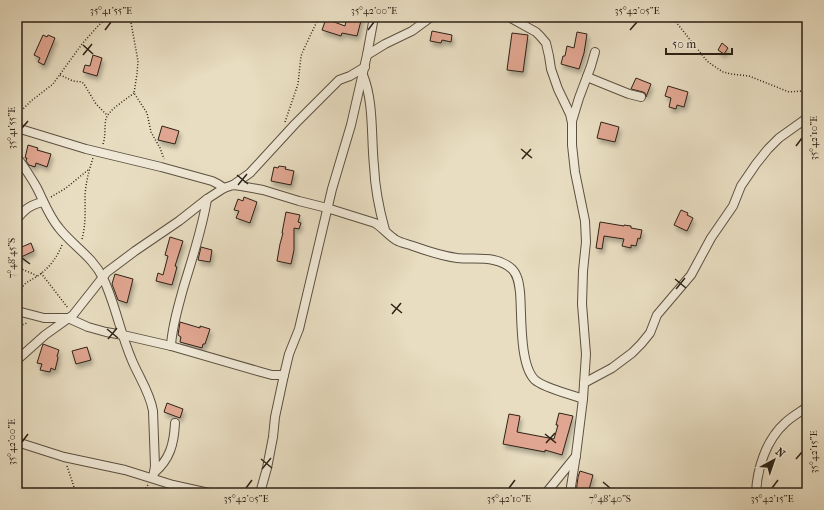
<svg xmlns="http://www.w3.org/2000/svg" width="824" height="510" font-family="'IM FELL French Canon',serif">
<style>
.building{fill:#e1a691;stroke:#2d2216;filter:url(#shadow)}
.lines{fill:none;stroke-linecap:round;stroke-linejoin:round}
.street-casing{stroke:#5c5141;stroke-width:10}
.path{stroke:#2d2216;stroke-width:1.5;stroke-dasharray:1 2;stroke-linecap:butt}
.street{stroke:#f0e9d7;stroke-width:8}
.ticks{fill:none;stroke:#2d2216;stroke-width:1.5}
.neatline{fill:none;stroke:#2d2216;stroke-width:1.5}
.ticks-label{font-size:10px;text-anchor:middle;fill:#2d2216}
</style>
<defs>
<filter id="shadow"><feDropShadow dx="2" dy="4" stdDeviation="2" flood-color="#0004"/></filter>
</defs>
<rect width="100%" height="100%" fill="#e8ddc1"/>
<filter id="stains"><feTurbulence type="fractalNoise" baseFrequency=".005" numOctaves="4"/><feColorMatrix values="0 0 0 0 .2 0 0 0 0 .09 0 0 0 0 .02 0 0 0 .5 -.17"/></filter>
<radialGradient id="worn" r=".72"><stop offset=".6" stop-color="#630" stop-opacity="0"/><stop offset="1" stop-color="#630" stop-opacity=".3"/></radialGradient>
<g class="building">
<polygon points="347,17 362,17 357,36 342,33 341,36 322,30 326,19 345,26"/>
<polygon points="432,31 452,35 451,42 442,40 441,43 430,41"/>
<polygon points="577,32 587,34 584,53 579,69 561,64 563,56 565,56 567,46 574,48"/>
<polygon points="512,33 528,35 523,72 507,70"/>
<polygon points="43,35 47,37 48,35 55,38 44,65 38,62 40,58 34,55"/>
<polygon points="722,43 728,48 724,54 718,50"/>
<polygon points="93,55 102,58 97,76 83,72 85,65 90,66"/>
<polygon points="636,78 651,84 646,97 645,93 643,92 631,89"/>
<polygon points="668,86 688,92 684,107 677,105 676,109 669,107 671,98 665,96"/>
<polygon points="601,122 619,127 615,142 597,138"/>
<polygon points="162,126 179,131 175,144 158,140"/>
<polygon points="28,145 38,148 37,150 51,154 47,167 36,163 35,167 29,165 26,161 27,158 25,158"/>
<polygon points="279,166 286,167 285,169 294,171 291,185 271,181 274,167 278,168"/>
<polygon points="244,197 257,202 250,223 236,218 239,211 234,210 238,199 243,201"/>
<polygon points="681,210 688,213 687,215 693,218 687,231 674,225"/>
<polygon points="286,212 300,215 298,222 301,223 299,229 294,228 294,250 291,264 277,261 280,244 283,233 282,233"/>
<polygon points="600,222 624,226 624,225 631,226 631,228 642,230 640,239 638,238 636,246 631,245 631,248 622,246 624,239 604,236 602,249 596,248"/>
<polygon points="170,237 183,241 175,266 177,267 172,285 156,281 158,273 163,275 168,256 165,255"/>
<polygon points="31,243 34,251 19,258 17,254 17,249"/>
<polygon points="201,247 212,250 210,262 198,260"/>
<polygon points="115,274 133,279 127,303 118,300 112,284"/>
<polygon points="180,322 200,328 200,326 210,329 205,344 203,344 202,348 180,342 181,337 178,335"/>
<polygon points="43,344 59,350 57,356 58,358 55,370 51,368 50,372 40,370 42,364 37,363"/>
<polygon points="87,347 91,360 76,364 72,351"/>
<polygon points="167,403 183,409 180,418 164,412"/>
<polygon points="559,413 573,416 562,455 545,450 545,452 503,444 509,414 520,416 517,432 554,439 558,425 556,425"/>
<polygon points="580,471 593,475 588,493 576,493 578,477"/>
</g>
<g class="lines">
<defs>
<g id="street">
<polyline points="509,17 536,32 540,36 546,43 549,56 551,69 558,89 570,114 572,123 572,145 575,172 585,221 586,242 583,271 582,304 586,354 583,399 576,455 570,493"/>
<polyline points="367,55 385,44 412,31 431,17"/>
<path d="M363 75C374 102 371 137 374 166 375 188 379 209 385 230"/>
<polyline points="587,77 629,94 641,97"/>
<polyline points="572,121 579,98 591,66 595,52"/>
<polyline points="17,128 86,149 161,167 212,181 218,184 224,188"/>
<path d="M17 157C24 167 31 177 37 188 44 202 49 216 59 228 72 245 93 257 103 278 115 303 120 332 131 358 138 376 150 392 153 411L155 466 153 478"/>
<polyline points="233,185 250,173 295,124 339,80 350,76 365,67"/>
<path d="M17 219C25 209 30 205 43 202"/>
<polyline points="17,311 44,318 68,318 88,327 106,332 123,335 171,346 261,372 272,375 284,375"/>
<path d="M171 346C172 326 178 308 183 289 192 259 202 230 207 199"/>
<path d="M17 360 45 335 73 315 107 272 135 251 179 221 207 199 224 188 233 185 241 186 263 190 299 201 327 208 375 223C383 228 388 235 396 240 401 243 408 244 413 246 427 251 442 256 457 258 476 260 497 255 512 269 518 275 519 284 520 292 522 314 519 365 535 380 544 388 570 394 583 399"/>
<polyline points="584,383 612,368 632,353 641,344 650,333 657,315 691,275 711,238 733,206 741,186 756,164 768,149 779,138 807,118"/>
<polyline points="17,442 64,457 125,470 173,485 209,493"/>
<path d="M154 473C170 459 174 444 175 423"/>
<polyline points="260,493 267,468 273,437 275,417 284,375 289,354 299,329 332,189 351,125 367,55 374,17"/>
<polyline points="546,493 576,456"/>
<path d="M756 493C757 469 766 440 785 423 791 417 800 412 807 407"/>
</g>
</defs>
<use href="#street" class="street-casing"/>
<g class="path">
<polyline points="130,17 138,61 137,74 134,93 147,113 151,132 160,148 164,159"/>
<polyline points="672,17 707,61 711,64 723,72 731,74 749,76 789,92 802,91 807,88"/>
<polyline points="60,75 73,81 82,82 84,84 96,104 107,115"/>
<polyline points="17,115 31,101 53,84 82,44 99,25 108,17"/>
<polyline points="285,122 298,84 301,56 303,51 319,17"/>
<path d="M103 144C106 136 104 127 106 119 108 110 127 99 134 93"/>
<polyline points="51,197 66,188 88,170"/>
<path d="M82 239C86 224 85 210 85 195 86 182 89 170 93 158"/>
<polyline points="17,267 31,273 37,276"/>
<polyline points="41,273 68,308"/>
<path d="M17 300C19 294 21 287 26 283 32 279 39 276 44 271 52 264 58 255 62 245"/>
<polyline points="17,327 27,323"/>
<polyline points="67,466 76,493"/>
<polyline points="142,493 148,485"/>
</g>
<use href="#street" class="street"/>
</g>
<path class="ticks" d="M105 30 111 22M368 30 374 22M630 30 637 22M83 45 93 54M83 55 92 44M22 128 28 121M796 146 802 138M521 149 532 158M522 159 531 149M237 175 248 184M238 185 247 174M22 258 30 264M675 279 686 288M676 289 685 278M391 304 402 313M392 314 401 303M107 329 118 338M108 339 117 328M545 434 556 443M22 442 28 434M546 443 555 433M261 459 272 468M796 459 802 452M262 469 271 458M603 482 610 488M246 488 252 480M509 488 515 480M772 488 778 480"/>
<rect width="824" height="510" fill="none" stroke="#e8ddc1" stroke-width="44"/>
<g transform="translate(774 460) rotate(40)" stroke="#f0e9d7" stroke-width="3" paint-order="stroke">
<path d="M0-3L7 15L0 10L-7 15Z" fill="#2d2216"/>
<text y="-6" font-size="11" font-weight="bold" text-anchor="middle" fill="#2d2216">N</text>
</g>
<path d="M666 48v6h66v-6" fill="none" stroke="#2d2216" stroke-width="2"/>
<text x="672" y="48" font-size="12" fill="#2d2216" stroke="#f0e9d7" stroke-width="3" paint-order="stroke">50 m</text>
<rect x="22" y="22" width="780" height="466" class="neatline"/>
<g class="ticks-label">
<text x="111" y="14">35°41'55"E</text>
<text x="374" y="14">35°42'00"E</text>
<text x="637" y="14">35°42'05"E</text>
<text transform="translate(11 128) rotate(-90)" y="4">35°41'55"E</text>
<text transform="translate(813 138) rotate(-90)" y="4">35°42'10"E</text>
<text transform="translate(11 258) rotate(-90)" y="4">7°48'45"S</text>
<text transform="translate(11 442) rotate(-90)" y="4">35°42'00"E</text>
<text transform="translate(813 452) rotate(-90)" y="4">35°42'15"E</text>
<text x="246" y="502">35°42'05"E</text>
<text x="509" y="502">35°42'10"E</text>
<text x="610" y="502">7°48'40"S</text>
<text x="772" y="502">35°42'15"E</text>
</g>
<rect width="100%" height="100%" filter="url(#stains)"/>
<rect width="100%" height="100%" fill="url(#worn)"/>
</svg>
